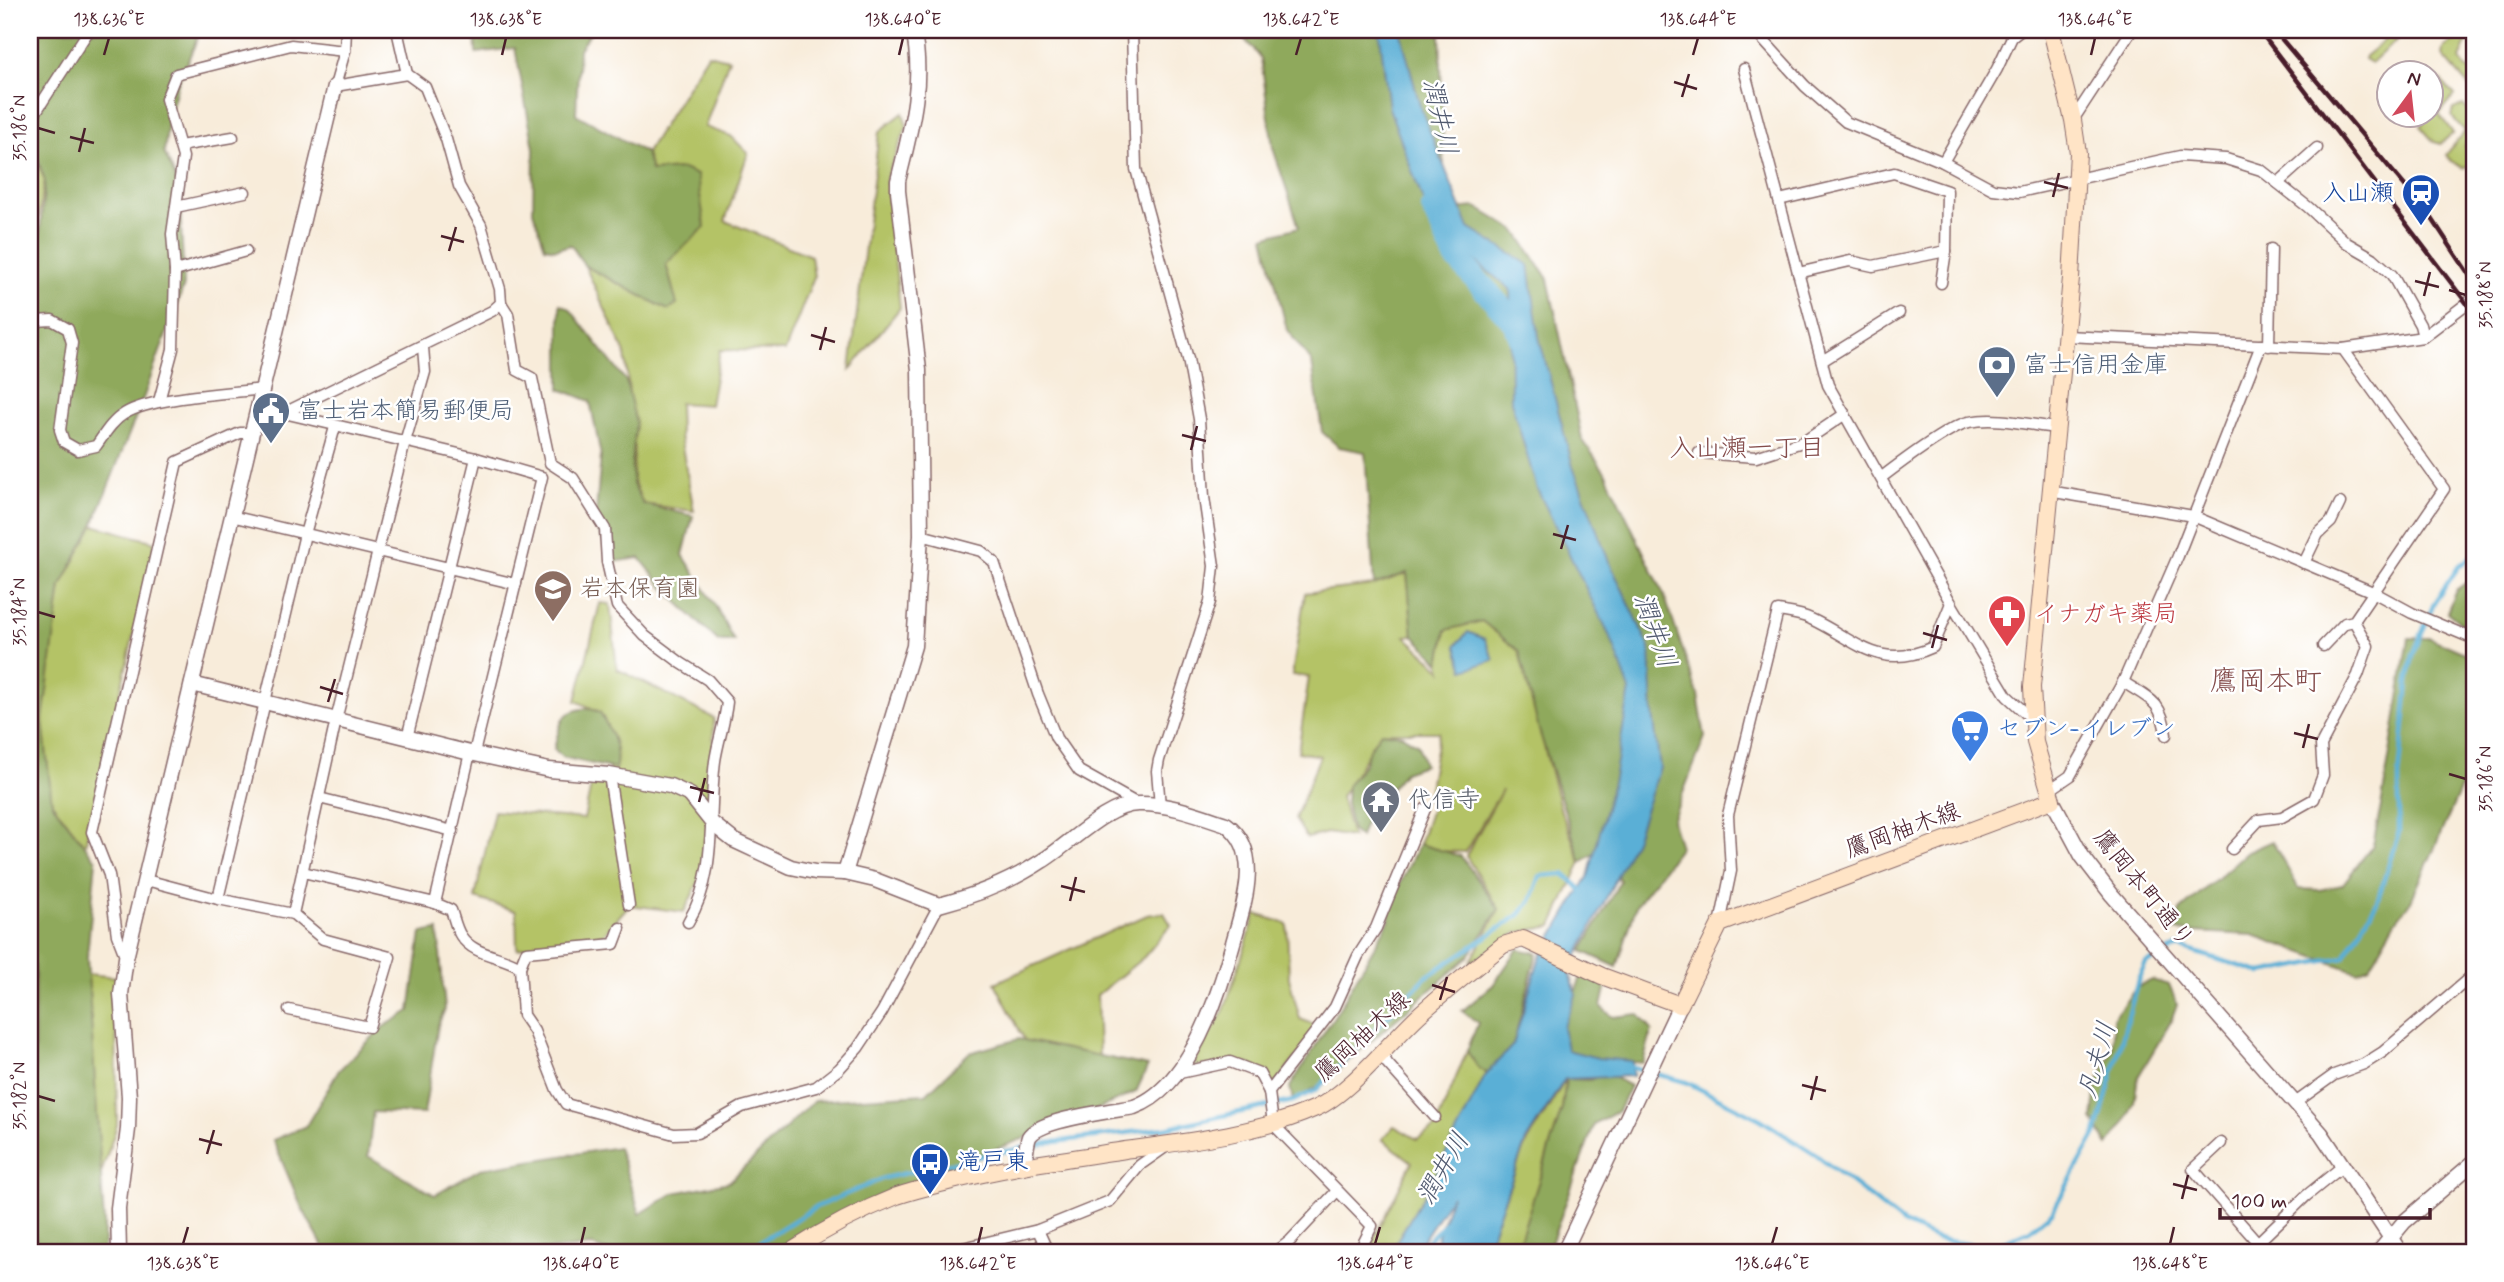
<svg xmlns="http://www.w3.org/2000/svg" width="2504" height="1282" font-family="Mynerve,'Klee One',sans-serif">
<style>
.green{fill:#b4c366;stroke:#7f7148;stroke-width:2}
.forest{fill:#8fa95b;stroke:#6c6443;stroke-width:2}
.water{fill:#5aafd6;stroke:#526780;stroke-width:2}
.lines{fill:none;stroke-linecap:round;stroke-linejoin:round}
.stream{stroke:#5aafd6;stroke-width:4.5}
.river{stroke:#5aafd6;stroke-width:24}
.minor-casing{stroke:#876768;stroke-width:13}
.tertiary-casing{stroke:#876768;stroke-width:17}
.secondary-casing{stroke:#876768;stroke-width:18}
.minor{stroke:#fff;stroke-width:10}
.tertiary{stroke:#fff;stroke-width:14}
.secondary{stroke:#ffe4c6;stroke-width:16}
.rail{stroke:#4a1f2b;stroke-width:4.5}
.ticks{fill:none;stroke:#4a1f2b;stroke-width:2.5}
.labels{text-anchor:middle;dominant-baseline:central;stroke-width:5;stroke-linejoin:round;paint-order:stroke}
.transit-label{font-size:24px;fill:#164399;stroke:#fff;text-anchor:end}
.service-label{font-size:24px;fill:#4e5e75;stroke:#fff;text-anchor:start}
.education-label{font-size:24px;fill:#785e54;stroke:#fff;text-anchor:start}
.health-label{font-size:24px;fill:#be3a42;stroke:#fff;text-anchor:start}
.shop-label{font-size:24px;fill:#366cbe;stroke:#fff;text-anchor:start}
.worship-label{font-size:24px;fill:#5b616d;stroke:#fff;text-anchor:start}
.street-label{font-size:24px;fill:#4a1f2b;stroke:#fff}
.water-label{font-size:26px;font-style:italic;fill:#50596f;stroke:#fff}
.neighbourhood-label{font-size:26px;fill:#844c4b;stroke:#fff}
.quarter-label{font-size:28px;fill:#844c4b;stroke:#fff}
.neatline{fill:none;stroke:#4a1f2b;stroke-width:2.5}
.ticks-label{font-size:18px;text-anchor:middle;fill:#4a1f2b}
</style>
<rect width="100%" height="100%" fill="#fff"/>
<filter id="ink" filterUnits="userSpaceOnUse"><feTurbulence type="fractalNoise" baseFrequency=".0143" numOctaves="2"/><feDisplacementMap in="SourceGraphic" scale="14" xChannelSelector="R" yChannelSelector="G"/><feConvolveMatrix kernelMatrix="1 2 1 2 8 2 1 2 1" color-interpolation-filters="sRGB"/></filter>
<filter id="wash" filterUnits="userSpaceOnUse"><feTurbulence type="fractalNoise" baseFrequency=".00686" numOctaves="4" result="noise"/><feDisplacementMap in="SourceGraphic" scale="28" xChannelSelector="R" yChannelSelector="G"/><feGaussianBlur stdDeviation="1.57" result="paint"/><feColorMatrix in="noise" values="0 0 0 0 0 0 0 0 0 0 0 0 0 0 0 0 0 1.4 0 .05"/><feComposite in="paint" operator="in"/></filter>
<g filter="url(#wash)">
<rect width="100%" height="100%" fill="#f8ecda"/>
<g class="green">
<polygon points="2376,30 2398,30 2400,37 2371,63 2364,59 2365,56 2385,40"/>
<polygon points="2466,30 2474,30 2474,36 2467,42 2460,59 2465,68 2474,73 2474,92 2443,56 2444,49"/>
<polygon points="708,54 729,59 705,127 731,136 748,153 725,221 811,256 814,277 785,351 720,350 710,405 679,403 680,436 694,511 643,504 633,480 634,444 625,353 585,266 668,309 676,303 666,263 705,227 683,169 651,171 646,153"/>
<polygon points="2436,76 2455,95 2439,114 2453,133 2440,144 2434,142 2420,126 2440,106 2431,95 2431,80"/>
<polygon points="2463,105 2474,117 2474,134 2464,146 2474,159 2474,165 2463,168 2451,161 2446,155 2465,131 2452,117 2454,109"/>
<polygon points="903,113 907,126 886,179 900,308 850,370 879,132"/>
<polygon points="30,144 45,181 30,261"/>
<polygon points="93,525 155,542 85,845 52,803 40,735 61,586"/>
<polygon points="1407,573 1413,635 1405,636 1442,670 1440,663 1446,630 1482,621 1519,651 1561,811 1581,862 1552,926 1516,933 1470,963 1499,909 1466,856 1502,790 1465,852 1441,851 1419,844 1433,803 1427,800 1439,732 1381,732 1341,797 1352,837 1327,833 1307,838 1295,819 1320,756 1298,752 1309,677 1292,675 1305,593 1374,585"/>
<polygon points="600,603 610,604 617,669 714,718 711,811 699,881 684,912 629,905 603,935 517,949 516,911 475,898 494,811 584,819 592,781 610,778 600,712 576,701"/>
<polygon points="1164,913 1171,925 1144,957 1097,995 1099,1056 1025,1041 995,983 1147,915"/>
<polygon points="1256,914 1287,924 1289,978 1300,1019 1321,1027 1273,1086 1250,1064 1192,1066 1224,1010"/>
<polygon points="30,957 35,967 35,1030 39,969 116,977 117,1125 101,1174 64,1203 30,1191"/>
<polygon points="1467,1051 1486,1074 1439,1171 1390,1252 1367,1252 1412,1162 1382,1139 1394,1126 1417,1139 1435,1128"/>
<polygon points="1566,1079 1562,1109 1516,1252 1485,1252 1524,1148"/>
</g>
<g class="forest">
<polygon points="30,30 201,30 179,81 169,116 164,152 179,186 184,285 144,396 93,525 61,586 43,720 52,803 96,860 87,957 104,1222 104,1252 37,1252 33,1218 35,967 30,957 30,333 45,181 30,137"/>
<polygon points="475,30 592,30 579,49 576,114 646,153 651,171 683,169 697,175 705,227 666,264 677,304 668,310 585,266 571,245 556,249 545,247 533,211 534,148 515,48 476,53"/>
<polygon points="1242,30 1440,30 1445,210 1476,207 1516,231 1548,279 1582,439 1605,472 1664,595 1698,695 1705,737 1672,821 1680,847 1636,906 1617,967 1582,951 1620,881 1603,848 1581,862 1539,730 1519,651 1482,621 1446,630 1440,663 1413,635 1407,573 1374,585 1365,452 1339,447 1322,432 1312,362 1287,330 1264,237 1299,227 1273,148 1261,58 1241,35"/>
<polygon points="560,304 569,308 626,381 636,423 632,460 633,484 643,504 693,516 683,555 715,605 734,641 718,641 668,593 640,558 613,562 595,523 601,456 590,401 560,389"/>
<polygon points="2474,577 2474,629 2463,625 2447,612 2456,590"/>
<polygon points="2409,638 2430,638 2474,657 2474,758 2411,901 2396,921 2370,967 2357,972 2253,935 2175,931 2180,911 2247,852 2272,841 2299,889 2319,890 2342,885 2373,845 2382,801"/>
<path d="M588 708 600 712C610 731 621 748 615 769L562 757 554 749C561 724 558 711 588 708Z"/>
<polygon points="1381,732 1402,735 1418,745 1424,765 1404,772 1378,804 1365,823 1360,837 1352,831 1346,803 1347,786 1365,763 1369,749"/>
<polygon points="1419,844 1461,856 1499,909 1468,957 1323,1083 1293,1101 1290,1087 1341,1005 1389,921 1390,905"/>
<polygon points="438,930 445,1009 438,1025 424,1114 373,1112 368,1156 435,1195 480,1169 618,1147 640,1214 674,1193 729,1182 814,1101 926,1094 969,1053 1019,1039 1148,1066 1136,1092 1078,1118 972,1158 772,1252 610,1252 592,1246 517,1252 326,1252 301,1206 273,1140 306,1126 339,1070 383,1027 410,1011 421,933"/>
<polygon points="1518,949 1537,953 1513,1045 1486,1074 1477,1066 1467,1051 1478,1023 1462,1011 1493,985"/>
<polygon points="1581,977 1606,984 1601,1007 1613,1017 1638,1014 1652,1030 1643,1063 1588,1058 1566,1050 1560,1032"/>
<polygon points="2152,980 2169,985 2177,1004 2170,1023 2138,1077 2134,1102 2125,1122 2108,1146 2093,1119 2097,1084 2113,1047 2113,1018 2136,988"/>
<polygon points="1606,1073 1630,1086 1618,1111 1594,1125 1548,1252 1516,1252 1562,1109 1566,1079 1590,1080"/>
</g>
<g class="water">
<polygon points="1377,30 1400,30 1420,106 1469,228 1529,265 1539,337 1573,467 1608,559 1650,648 1653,714 1660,768 1635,840 1570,971 1576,995 1563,1027 1567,1050 1598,1058 1632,1061 1633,1076 1565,1079 1526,1141 1485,1252 1432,1252 1452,1196 1415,1252 1390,1252 1428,1189 1486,1074 1513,1045 1539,959 1588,877 1614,778 1630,690 1612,641 1537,489 1511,401 1510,289 1433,228 1389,108 1380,36"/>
<polygon points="1468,632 1485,639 1494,660 1464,670 1456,645"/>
</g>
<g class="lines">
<g class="stream">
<polyline points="2168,952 2178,947 2262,973 2344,957 2377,902 2399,831 2399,777 2408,681 2413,655 2434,603 2459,566 2474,554"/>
<polyline points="1627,1066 1686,1082 1760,1119 1816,1155 1903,1223 1937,1239 1991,1248 2029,1231 2052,1212 2096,1134 2139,977 2146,963 2160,956"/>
<polyline points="743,1252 816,1207 884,1178 990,1154 1054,1142 1165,1128 1293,1101 1316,1090 1426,977 1518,916 1531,901 1540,876 1564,874 1584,892"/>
<polyline points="1417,1252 1444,1224"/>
</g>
<polyline class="river" points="1433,208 1455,256 1514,322 1524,345"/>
</g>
</g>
<g filter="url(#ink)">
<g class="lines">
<defs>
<g id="minor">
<polyline points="397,30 407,74"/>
<polyline points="1132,30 1136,169 1188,359 1199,419 1204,497 1214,566 1210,602 1159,760 1157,771 1160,806"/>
<polyline points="1754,30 1805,86 1846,122 1943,162 1993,189 2019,192 2180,156 2226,159 2261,170 2308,207 2347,243 2373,258 2392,275 2420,325 2423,337"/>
<polyline points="1744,69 1828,385 1951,603 2007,696 2033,720"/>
<polyline points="2073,120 2132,30"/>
<polyline points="30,121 89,30"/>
<polyline points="180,146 233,137"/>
<polyline points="1943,162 1997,69 2012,37 2021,30"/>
<polyline points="2278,183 2317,148"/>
<polyline points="1779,200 1894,173 1947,191 1946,251 1873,266 1850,261 1798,273"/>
<polyline points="176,207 245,192"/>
<polyline points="175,271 246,251"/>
<polyline points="1941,283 1946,251"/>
<path d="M501 303 508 314 517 370 532 378 550 463 573 478 605 529 607 562 617 606 645 636 681 663 708 680 727 702C725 722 718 741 715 761 708 814 718 874 688 922"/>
<path d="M30 329 36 321 52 320 68 329 72 343 60 430 64 442 78 450 96 446C104 435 112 421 124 414 150 397 230 393 263 389"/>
<polyline points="2066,336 2343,349 2423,337 2474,298"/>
<polyline points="2269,346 2271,249"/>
<polyline points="1822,361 1899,313"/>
<polyline points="159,401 173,349 175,271 172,234 183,157 166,99 176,74 291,45 345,51"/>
<polyline points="258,407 476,458 542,477 474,753"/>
<polyline points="282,414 492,311 501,303 500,289 481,225 459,186 446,139 425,87 407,74 335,86 345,51 346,30"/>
<polyline points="1699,453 1756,457 1805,441 1845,414"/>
<path d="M1882 477C1899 464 1951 425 1969 422 1997 416 2029 425 2056 428"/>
<polyline points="2049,491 2193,516 2373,592 2412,613 2474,639"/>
<polyline points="231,516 516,584"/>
<polyline points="921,535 981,551 994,562 1038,694 1056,738 1079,771 1136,803"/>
<polyline points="2304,563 2318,534 2331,522 2340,503"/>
<polyline points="2323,646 2345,623 2354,621 2444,489 2343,349"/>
<path d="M2123 682C2150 699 2162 701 2166 735"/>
<polyline points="407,738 476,458"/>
<polyline points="609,775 629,905"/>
<polyline points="2048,791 2070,776 2123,682 2178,556 2261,345"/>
<polyline points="319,798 453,831"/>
<polyline points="2232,849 2259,820 2282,817 2314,799 2323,775 2321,745 2358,675 2368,646 2354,621"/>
<path d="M303 872 435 903 451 910C454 918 456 929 461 936 474 956 501 955 520 967L523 1015 534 1031 557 1090 566 1104 674 1134 697 1133 742 1107 816 1087 839 1069 858 1048 882 1012 939 905"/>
<polyline points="146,880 218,899 293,914 323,939 390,957 369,1027 289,1010"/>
<polyline points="218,899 305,534 335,427"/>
<polyline points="435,903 470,753"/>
<polyline points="293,914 336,720 405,442 425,372 423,347"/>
<path d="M1720 924 1731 871 1728 815 1778 611C1789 613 1801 614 1811 619 1856 640 1879 672 1933 647L1951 603"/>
<polyline points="126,958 117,935 109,875 92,832 177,462 240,433 251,433"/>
<polyline points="520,967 526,952 614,944 620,928"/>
<polyline points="1381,1052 1387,1063 1435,1117"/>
<polyline points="1175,1074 1230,1062 1259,1073 1269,1092"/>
<polyline points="2295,1103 2334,1075 2364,1064 2383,1052 2474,974"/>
<polyline points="2221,1143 2193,1169 2259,1244"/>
<polyline points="1038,1230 1048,1252"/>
<polyline points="946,1252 1038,1230 1110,1201 1140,1165 1167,1146"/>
<polyline points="1276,1252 1290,1241 1337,1191"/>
<polyline points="1359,1252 1372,1226 1273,1124 1269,1092 1335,1007 1358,956 1376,928 1425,809"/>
<polyline points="2248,1252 2306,1196 2343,1166"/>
</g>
<g id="tertiary">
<path d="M192 684 470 753 549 770 609 775 670 786 690 795 713 824 733 840 791 867 815 872 845 873 875 880 939 905C974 896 1012 881 1042 861 1069 845 1105 805 1138 804 1167 803 1199 815 1226 824 1264 851 1243 907 1233 943 1219 995 1190 1087 1134 1107 1112 1111 1039 1119 1029 1137 1026 1145 1026 1156 1024 1164"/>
<polyline points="2052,800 2082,856 2112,895 2321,1133 2400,1252"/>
<path d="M845 873 914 646 921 535 919 370 898 191V181C910 132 925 81 913 30"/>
<polyline points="119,1252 118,1208 128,1129 129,1097 121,994 126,958 335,86"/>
<polyline points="1564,1252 1680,1005"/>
<polyline points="2379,1252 2404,1222 2474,1162"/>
</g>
<path id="secondary" d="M790 1252C824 1230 859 1211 897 1196 914 1190 932 1186 948 1182 1007 1167 1066 1159 1125 1150 1185 1142 1261 1133 1316 1108 1350 1093 1392 1039 1421 1013 1448 989 1476 967 1503 945L1523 939 1602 976 1680 1005 1720 924 2052 800 2035 742 2032 687 2071 278 2078 153 2073 120 2051 30"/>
</defs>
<use href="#minor" class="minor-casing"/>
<use href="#tertiary" class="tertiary-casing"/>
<use href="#secondary" class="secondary-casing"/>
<use href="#minor" class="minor"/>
<use href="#tertiary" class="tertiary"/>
<use href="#secondary" class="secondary"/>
<g class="rail">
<polyline points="2259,30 2474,313"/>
<polyline points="2274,30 2431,217 2474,282"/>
</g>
</g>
</g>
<path class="ticks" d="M104 55 109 38M502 55 506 38M899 55 903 38M1296 55 1301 38M1693 55 1698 38M2091 55 2095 38M1674 82 1697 89M1682 97 1689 74M38 128 55 133M70 137 94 143M79 152 85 128M2044 182 2068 188M2053 197 2059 173M441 236 464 242M449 251 456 227M2415 281 2439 287M2449 290 2466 295M2424 296 2430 272M811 335 835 342M820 350 826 327M1182 435 1206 441M1191 450 1197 426M1553 534 1576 540M1561 549 1568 525M38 612 55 617M1923 633 1947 640M1932 648 1938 625M320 687 343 694M328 702 335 679M2294 733 2318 739M2303 748 2309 724M2449 774 2466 779M690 787 714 793M699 802 705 778M1061 886 1085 892M1070 901 1076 877M1432 985 1455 992M1440 1000 1447 977M1802 1085 1826 1091M38 1096 55 1101M1811 1100 1817 1076M199 1139 222 1145M207 1154 214 1130M2173 1184 2197 1190M2182 1199 2188 1175M183 1244 188 1227M581 1244 585 1227M978 1244 982 1227M1375 1244 1380 1227M1772 1244 1777 1227M2170 1244 2174 1227"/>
<defs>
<symbol id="station-pin" viewBox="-11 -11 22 30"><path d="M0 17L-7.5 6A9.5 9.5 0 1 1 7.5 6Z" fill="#1a4fb4" stroke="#fff"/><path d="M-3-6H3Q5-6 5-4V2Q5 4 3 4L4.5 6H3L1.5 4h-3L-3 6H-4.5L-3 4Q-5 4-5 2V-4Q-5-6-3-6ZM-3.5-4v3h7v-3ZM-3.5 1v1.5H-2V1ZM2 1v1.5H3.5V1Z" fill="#fff"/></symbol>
<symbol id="bank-pin" viewBox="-11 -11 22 30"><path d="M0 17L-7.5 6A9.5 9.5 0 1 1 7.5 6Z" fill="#5c6f8a" stroke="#fff"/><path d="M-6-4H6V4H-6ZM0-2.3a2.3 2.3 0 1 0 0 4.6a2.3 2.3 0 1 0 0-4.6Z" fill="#fff"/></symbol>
<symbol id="civic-pin" viewBox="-11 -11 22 30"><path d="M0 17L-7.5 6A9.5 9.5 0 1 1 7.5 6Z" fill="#5c6f8a" stroke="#fff"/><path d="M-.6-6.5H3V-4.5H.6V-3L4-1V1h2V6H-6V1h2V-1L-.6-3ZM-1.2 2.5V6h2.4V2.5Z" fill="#fff"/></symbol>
<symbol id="school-pin" viewBox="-11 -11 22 30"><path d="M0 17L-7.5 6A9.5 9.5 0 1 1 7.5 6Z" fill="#8d6e63" stroke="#fff"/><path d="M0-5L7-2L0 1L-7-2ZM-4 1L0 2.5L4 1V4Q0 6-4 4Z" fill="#fff"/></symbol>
<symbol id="pharmacy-pin" viewBox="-11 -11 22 30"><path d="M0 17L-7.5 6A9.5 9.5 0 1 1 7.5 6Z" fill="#e0444e" stroke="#fff"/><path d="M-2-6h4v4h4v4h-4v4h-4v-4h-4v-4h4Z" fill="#fff"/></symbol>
<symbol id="supermarket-pin" viewBox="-11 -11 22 30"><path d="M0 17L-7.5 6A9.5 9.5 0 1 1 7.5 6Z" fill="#3f7fe0" stroke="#fff"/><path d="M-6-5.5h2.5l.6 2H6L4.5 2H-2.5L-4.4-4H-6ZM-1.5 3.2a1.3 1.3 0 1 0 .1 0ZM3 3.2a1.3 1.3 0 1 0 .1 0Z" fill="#fff"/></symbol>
<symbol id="temple-pin" viewBox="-11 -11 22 30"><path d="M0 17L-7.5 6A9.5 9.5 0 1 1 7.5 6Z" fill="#6b7280" stroke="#fff"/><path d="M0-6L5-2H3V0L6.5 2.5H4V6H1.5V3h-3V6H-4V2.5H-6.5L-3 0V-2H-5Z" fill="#fff"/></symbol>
<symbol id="bus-pin" viewBox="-11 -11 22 30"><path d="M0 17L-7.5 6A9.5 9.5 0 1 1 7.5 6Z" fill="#1a4fb4" stroke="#fff"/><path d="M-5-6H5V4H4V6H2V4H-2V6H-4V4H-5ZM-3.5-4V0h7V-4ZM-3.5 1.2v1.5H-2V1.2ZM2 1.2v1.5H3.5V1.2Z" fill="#fff"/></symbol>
</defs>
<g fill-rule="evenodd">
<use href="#station-pin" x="2399" y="171" width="44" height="60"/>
<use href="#bank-pin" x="1975" y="343" width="44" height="60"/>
<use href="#civic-pin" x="249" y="389" width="44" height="60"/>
<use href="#school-pin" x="531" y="567" width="44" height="60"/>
<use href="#pharmacy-pin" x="1985" y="592" width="44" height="60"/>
<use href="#supermarket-pin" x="1948" y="707" width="44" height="60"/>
<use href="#temple-pin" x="1359" y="778" width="44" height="60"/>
<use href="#bus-pin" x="908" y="1140" width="44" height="60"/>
</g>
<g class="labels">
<g class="transit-label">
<text x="2394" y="193">入山瀬</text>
<text x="957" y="1162" text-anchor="start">滝戸東</text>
</g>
<g class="service-label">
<text x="2024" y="365">富士信用金庫</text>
<text x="298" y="411">富士岩本簡易郵便局</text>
</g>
<g class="education-label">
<text x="580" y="589">岩本保育園</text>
</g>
<g class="health-label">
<text x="2034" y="614">イナガキ薬局</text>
</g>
<g class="shop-label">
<text x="1997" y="729">セブン-イレブン</text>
</g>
<g class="worship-label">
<text x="1408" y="800">代信寺</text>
</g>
<g class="street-label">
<text transform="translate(1903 831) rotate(-20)">鷹岡柚木線</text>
<text transform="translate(2143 889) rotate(51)">鷹岡本町通り</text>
<text transform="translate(1363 1037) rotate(-43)">鷹岡柚木線</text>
</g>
<g class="water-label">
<text transform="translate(1439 117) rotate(77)">潤井川</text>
<text transform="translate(1654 631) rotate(70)">潤井川</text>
<text transform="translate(2098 1060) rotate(-74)">凡夫川</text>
<text transform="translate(1444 1169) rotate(-60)">潤井川</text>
</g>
<g class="neighbourhood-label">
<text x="1747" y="449">入山瀬一丁目</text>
</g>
<g class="quarter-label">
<text x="2266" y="682">鷹岡本町</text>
</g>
</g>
<rect width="2504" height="1282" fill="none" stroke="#fff" stroke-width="77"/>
<g transform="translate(2410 94) rotate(15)"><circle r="33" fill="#ffffff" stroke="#b7a5aa" stroke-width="2"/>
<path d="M0-5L12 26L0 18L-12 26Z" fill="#d1495b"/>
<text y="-10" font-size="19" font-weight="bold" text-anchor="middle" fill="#4a1f2b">N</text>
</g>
<path d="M2220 1208v10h210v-10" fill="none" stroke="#4a1f2b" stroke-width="3.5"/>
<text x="2231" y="1208" font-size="21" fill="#4a1f2b" stroke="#ffffff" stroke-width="5" paint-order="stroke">100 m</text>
<rect x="38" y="38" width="2428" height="1206" class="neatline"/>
<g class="ticks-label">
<text x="109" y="25">138.636°E</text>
<text x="506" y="25">138.638°E</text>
<text x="903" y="25">138.640°E</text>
<text x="1301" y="25">138.642°E</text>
<text x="1698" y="25">138.644°E</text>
<text x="2095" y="25">138.646°E</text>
<text transform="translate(19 128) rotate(-90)" y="6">35.186°N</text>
<text transform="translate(2485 295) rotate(-90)" y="6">35.188°N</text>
<text transform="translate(19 612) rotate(-90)" y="6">35.184°N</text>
<text transform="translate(2485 779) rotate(-90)" y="6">35.186°N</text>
<text transform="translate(19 1096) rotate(-90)" y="6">35.182°N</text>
<text x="183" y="1269">138.638°E</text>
<text x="581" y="1269">138.640°E</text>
<text x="978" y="1269">138.642°E</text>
<text x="1375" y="1269">138.644°E</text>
<text x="1772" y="1269">138.646°E</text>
<text x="2170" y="1269">138.648°E</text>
</g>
</svg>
